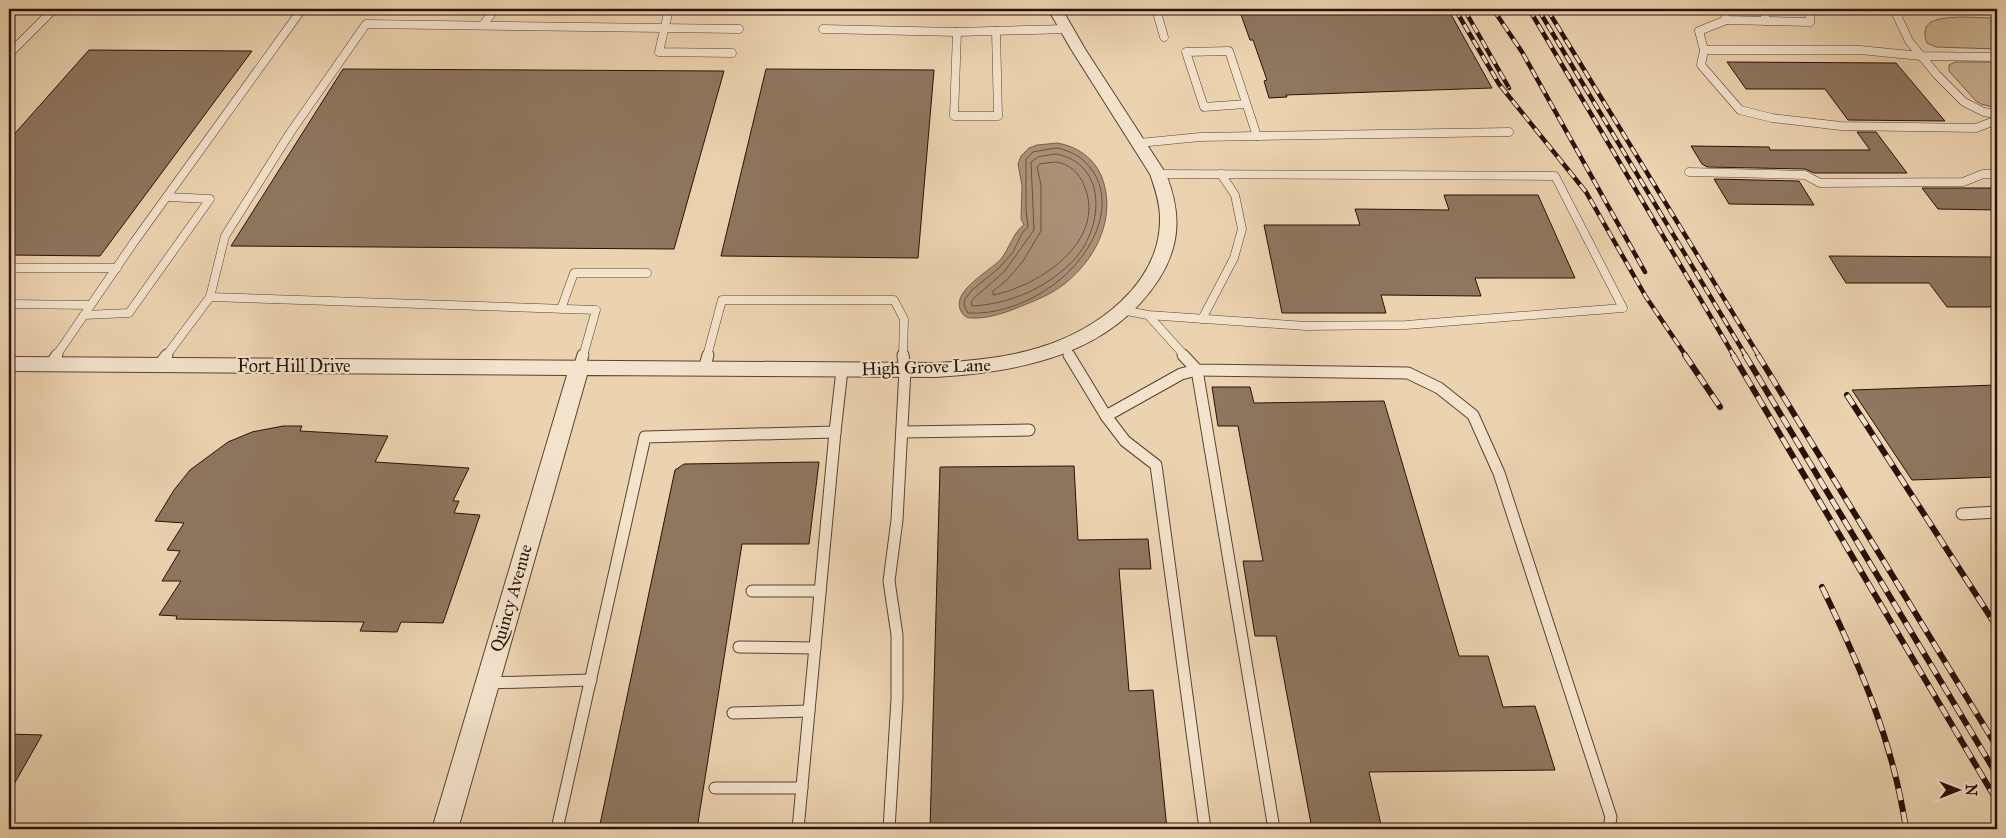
<svg xmlns="http://www.w3.org/2000/svg" width="2006" height="838" font-family="'IM FELL Great Primer',serif">
<style>
.green{fill:#cbb293;stroke:#7a624e}
.water{fill:#aa9177;stroke:#765e4b}
.lines{fill:none;stroke-linecap:round;stroke-linejoin:round}
.shore{stroke:#6a5140;stroke-width:1}
.building{fill:#8e765f;stroke:#291108}
.lane-far1-casing{stroke:#5a4232;stroke-width:9}
.lane-casing{stroke:#5a4232;stroke-width:13}
.street-casing{stroke:#5a4232;stroke-width:2}
.lane-far1{stroke:#f3e2cc;stroke-width:8}
.lane{stroke:#f3e2cc;stroke-width:11}
.street{fill:#f3e2cc;fill-rule:evenodd}
.rail-far1-casing{stroke:#291108;stroke-width:4.5}
.rail-casing{stroke:#291108;stroke-width:6}
.rail-far1{stroke:#f3e2cc;stroke-width:3;stroke-dasharray:9;stroke-linecap:butt}
.rail{stroke:#f3e2cc;stroke-width:4.5;stroke-dasharray:12;stroke-linecap:butt}
.labels{text-anchor:middle;dominant-baseline:central;stroke-width:4;stroke-linejoin:round;paint-order:stroke}
.street-label{font-size:18px;fill:#291108;stroke:#f3e2cc}
</style>
<rect width="100%" height="100%" fill="#ecd3b0"/>
<filter id="stains"><feTurbulence type="fractalNoise" baseFrequency=".004" numOctaves="4"/><feColorMatrix values="0 0 0 0 .2 0 0 0 0 .09 0 0 0 0 .02 0 0 0 .5 -.17"/></filter>
<radialGradient id="worn" r=".72"><stop offset=".6" stop-color="#630" stop-opacity="0"/><stop offset="1" stop-color="#630" stop-opacity=".3"/></radialGradient>
<g class="green">
<path d="M1963 17 1991 18 1997 20V49L1936 47 1927 43C1917 17 1944 18 1963 17Z"/>
<polygon points="1955,62 1997,62 1997,108 1981,104 1976,101 1949,71 1949,65"/>
</g>
<path class="water" d="M1057 143C1076 146 1093 157 1101 175 1118 216 1096 260 1063 285 1050 295 1034 301 1019 307 1005 313 987 319 971 318 965 318 962 314 960 309 953 290 990 271 1001 259 1009 249 1014 231 1024 225L1021 219 1022 186 1018 164 1021 156 1029 148 1037 145Z"/>
<g class="lines">
<g class="shore">
<path d="M1057 148C1073 151 1085 159 1094 173 1105 191 1104 212 1096 232 1077 279 1019 316 968 313L964 305 965 299 972 290 998 269 1013 252 1022 233 1028 227 1026 211V159L1033 152Z"/>
<path d="M1056 154C1110 164 1103 231 1072 262 1045 289 1009 304 972 306L971 302 974 298 1004 272 1034 230 1031 162 1038 157Z"/>
<path d="M1056 162C1070 164 1079 173 1084 185 1108 241 1039 286 993 295V291L1008 279 1023 261 1041 231V185L1037 167 1040 164Z"/>
</g>
</g>
<g class="building">
<polygon points="1239,9 1448,9 1492,88 1286,95 1287,97 1269,98 1264,81 1267,80 1253,40 1250,40"/>
<polygon points="89,50 252,51 100,256 9,255 9,140"/>
<polygon points="1727,62 1896,63 1945,121 1848,120 1825,89 1746,89"/>
<polygon points="343,69 724,71 674,249 231,246"/>
<polygon points="766,69 934,70 918,258 721,256"/>
<polygon points="1857,132 1876,132 1907,173 1814,173 1805,169 1707,167 1702,164 1691,146 1769,147 1770,150 1870,150"/>
<polygon points="1714,179 1799,181 1814,205 1729,204"/>
<polygon points="1922,188 1997,188 1997,210 1938,209"/>
<polygon points="1444,195 1538,195 1575,278 1475,278 1481,296 1381,295 1386,313 1282,313 1264,225 1360,225 1355,209 1449,210"/>
<polygon points="1829,256 1997,257 1997,307 1947,307 1929,283 1846,283"/>
<polygon points="1997,385 1997,477 1912,480 1852,390"/>
<polygon points="1212,387 1250,387 1254,403 1384,401 1459,656 1488,656 1503,707 1535,706 1555,770 1369,772 1382,829 1312,829 1276,636 1255,636 1243,561 1263,561 1238,426 1218,426"/>
<polygon points="283,426 302,426 300,431 388,436 375,462 469,468 453,501 459,501 454,513 480,515 443,623 401,622 397,632 360,631 364,622 176,619 177,616 159,615 181,581 162,581 180,551 167,550 184,523 155,521 174,490 190,470 228,442 252,432"/>
<polygon points="819,462 809,544 742,544 697,829 599,829 675,470 684,464"/>
<polygon points="1074,466 1078,540 1148,539 1151,569 1119,569 1129,691 1153,690 1167,829 930,829 940,467"/>
<polygon points="9,734 42,735 9,793"/>
</g>
<g class="lines">
<defs>
<g id="lane-far1">
<polyline points="669,9 659,52 732,53"/>
<polyline points="1156,9 1164,37"/>
<polyline points="1724,9 1726,20 1810,22 1810,10 1822,9"/>
<polyline points="1765,9 1765,21"/>
<polyline points="1894,9 1909,41 1937,75 1964,102 1984,112 1997,114"/>
<polyline points="1910,9 1997,10"/>
<polyline points="483,25 495,9"/>
<polyline points="823,29 957,32 1066,29"/>
<polyline points="957,32 954,116 998,116 996,31"/>
<polyline points="1704,50 1699,31 1726,20"/>
<polyline points="9,54 54,9"/>
<polyline points="1997,57 1921,56 1860,50 1704,50 1701,65 1740,110 1772,118 1841,126 1976,128 1997,120"/>
<polyline points="1246,104 1204,107 1186,52 1229,51 1257,136"/>
<polyline points="1139,143 1200,137 1509,132"/>
<polyline points="1689,172 1805,175 1820,183 1963,182 1983,174 1997,174"/>
<polyline points="9,268 117,268"/>
<polyline points="210,297 596,310 583,356"/>
<polyline points="9,304 90,305"/>
<polyline points="561,309 574,273 647,273"/>
<polyline points="1122,310 1148,315 1306,326 1406,325 1623,308 1555,176 1158,174"/>
<polyline points="84,315 129,313 210,199 167,197"/>
<polyline points="1148,315 1185,356"/>
<polyline points="1202,319 1234,258 1242,229 1235,195 1221,174"/>
<polyline points="1064,346 1070,356"/>
<polyline points="56,356 134,242 302,9"/>
<polyline points="166,356 210,297 225,236 290,133 366,24 739,29"/>
<polyline points="707,356 722,300 894,300 904,319 903,356"/>
</g>
<g id="lane">
<polyline points="1069,355 1106,416 1125,441 1156,465 1205,829"/>
<polyline points="1183,355 1197,370 1408,373 1439,388 1473,415 1499,473 1611,817 1609,829"/>
<polyline points="51,364 57,355"/>
<polyline points="159,365 167,355"/>
<polyline points="579,368 583,355"/>
<polyline points="704,369 708,355"/>
<polyline points="1106,416 1181,374 1197,370 1274,829"/>
<polyline points="902,432 1029,430"/>
<polyline points="1962,514 1997,512"/>
<polyline points="752,591 820,591"/>
<polyline points="739,647 815,648"/>
<polyline points="488,683 591,680"/>
<polyline points="733,713 809,711"/>
<polyline points="715,788 802,788"/>
<polyline points="557,829 645,437 835,432 842,370"/>
<polyline points="798,829 835,432"/>
<polyline points="889,829 897,699 897,635 889,581 897,520 905,370 903,355"/>
</g>
<path id="street" d="M1048 9H1062L1085 49 1166 174C1181 212 1181 244 1159 279 1110 355 1020 372 936 377L587 375 458 829H432L567 375 9 371V357L936 363C970 361 1005 358 1038 348 1095 331 1161 285 1160 218 1160 203 1155 188 1150 174L1071 49Z"/>
</defs>
<use href="#lane-far1" class="lane-far1-casing"/>
<use href="#lane" class="lane-casing"/>
<use href="#street" class="street-casing"/>
<use href="#lane-far1" class="lane-far1"/>
<use href="#lane" class="lane"/>
<use href="#street" class="street"/>
<defs>
<g id="rail-far1">
<polyline points="1455,9 1499,84 1586,192 1646,297 1686,356"/>
<polyline points="1464,9 1509,88"/>
<polyline points="1493,9 1522,52 1645,272"/>
<polyline points="1529,9 1734,356"/>
<polyline points="1538,9 1746,356"/>
<polyline points="1547,9 1759,356"/>
</g>
<g id="rail">
<polyline points="1685,355 1720,407"/>
<polyline points="1733,355 1997,801"/>
<polyline points="1745,355 1997,775"/>
<polyline points="1758,355 1997,747"/>
<polyline points="1847,395 1997,627"/>
<path d="M1822 587C1860 666 1893 741 1906 829"/>
</g>
</defs>
<use href="#rail-far1" class="rail-far1-casing"/>
<use href="#rail" class="rail-casing"/>
<use href="#rail-far1" class="rail-far1"/>
<use href="#rail" class="rail"/>
</g>
<g class="labels">
<g class="street-label">
<text x="294" y="366">Fort Hill Drive</text>
<text transform="translate(926 367) rotate(-2)">High Grove Lane</text>
<text transform="translate(511 598) rotate(-74)">Quincy Avenue</text>
</g>
</g>
<rect width="2006" height="838" fill="none" stroke="#ecd3b0" stroke-width="30"/>
<rect x="10" y="10" width="1986" height="818" fill="none" stroke="#291108" stroke-width="2.5"/>
<rect x="15" y="15" width="1976" height="808" fill="none" stroke="#291108"/>
<g transform="translate(1958 790) rotate(90)" stroke="#f3e2cc" stroke-width="4" paint-order="stroke">
<path d="M0-4L9 19L0 12L-9 19Z" fill="#291108"/>
<text y="-8" font-size="14" font-weight="bold" text-anchor="middle" fill="#291108">N</text>
</g>
<rect width="100%" height="100%" filter="url(#stains)"/>
<rect width="100%" height="100%" fill="url(#worn)"/>
</svg>
